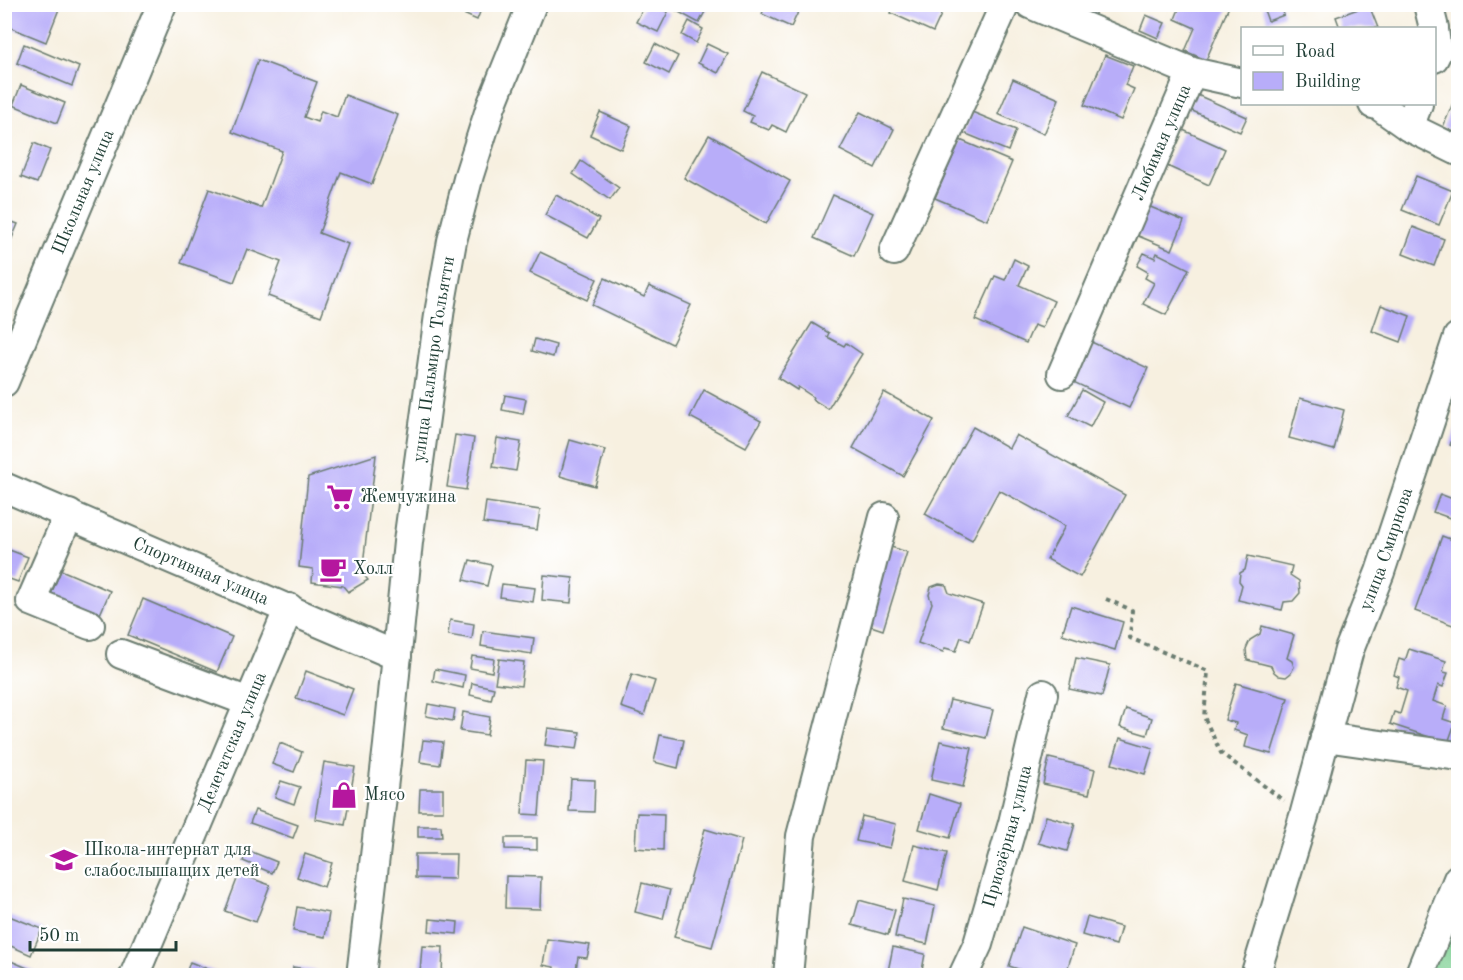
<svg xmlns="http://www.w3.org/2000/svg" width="1463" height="980" font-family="'Old Standard TT',serif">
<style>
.green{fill:#7ccf91;stroke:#4e8662;stroke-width:1.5}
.building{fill:#b8adf9}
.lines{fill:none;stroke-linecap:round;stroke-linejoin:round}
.minor-casing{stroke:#6b7c70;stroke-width:32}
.path{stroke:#6b7c70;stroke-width:4;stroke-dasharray:4.5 4.5;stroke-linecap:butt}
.minor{stroke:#fff;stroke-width:28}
.labels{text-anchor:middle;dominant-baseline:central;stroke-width:4.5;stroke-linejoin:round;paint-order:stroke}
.street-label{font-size:18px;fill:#1f3d34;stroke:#fff}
.poi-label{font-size:18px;fill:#1f3d34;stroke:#fff;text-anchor:start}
</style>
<rect width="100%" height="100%" fill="#fff"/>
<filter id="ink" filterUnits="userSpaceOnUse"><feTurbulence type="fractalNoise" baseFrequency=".0167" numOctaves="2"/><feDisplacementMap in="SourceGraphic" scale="12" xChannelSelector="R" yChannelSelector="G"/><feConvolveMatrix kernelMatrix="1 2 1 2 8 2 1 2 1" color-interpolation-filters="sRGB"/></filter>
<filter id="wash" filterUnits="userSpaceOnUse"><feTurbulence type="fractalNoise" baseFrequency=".008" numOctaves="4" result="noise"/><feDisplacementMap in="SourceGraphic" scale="24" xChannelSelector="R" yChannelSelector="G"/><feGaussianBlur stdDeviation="1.35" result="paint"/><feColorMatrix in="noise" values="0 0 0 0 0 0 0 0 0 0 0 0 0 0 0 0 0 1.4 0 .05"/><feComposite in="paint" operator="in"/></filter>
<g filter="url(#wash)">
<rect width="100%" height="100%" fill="#f7f0e0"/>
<polygon class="green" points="1458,895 1458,975 1425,975"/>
<g id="blocks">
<g class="building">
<polygon points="4,4 61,4 46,42 4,25"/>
<polygon points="441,4 483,4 477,20"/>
<polygon points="675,4 705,4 708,6 699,23 673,9"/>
<polygon points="766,4 786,4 799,10 791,27 762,14"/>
<polygon points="894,4 946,4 933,32 891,13"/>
<polygon points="1068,4 1099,4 1094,16"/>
<polygon points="1181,4 1230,4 1206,60 1185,51 1195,28 1175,19"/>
<polygon points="1269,4 1281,4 1284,15 1268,21 1263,7"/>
<polygon points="645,5 651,5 668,12 658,32 636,22"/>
<polygon points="1369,5 1378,28 1340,28 1336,17"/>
<polygon points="1146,15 1165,23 1158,38 1140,30"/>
<polygon points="689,21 703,29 696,43 682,35"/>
<polygon points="24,44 79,67 72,86 17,63"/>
<polygon points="655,44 678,56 669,74 646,62"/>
<polygon points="707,44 728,54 718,73 698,63"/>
<polygon points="1105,55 1133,66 1125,85 1134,89 1121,120 1084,105"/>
<polygon points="258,60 317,82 304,117 317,122 321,111 337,117 345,95 398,115 372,184 341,172 319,233 348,244 321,316 268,296 281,262 247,249 234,282 181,263 209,189 261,208 282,151 232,132"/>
<polygon points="762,72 805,92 786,132 772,125 769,130 750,122 753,116 743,111"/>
<polygon points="1013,79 1059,99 1044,134 998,114"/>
<polygon points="21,85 65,103 57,123 13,105"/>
<polygon points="1458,91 1458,134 1443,127"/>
<polygon points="1195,94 1247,117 1240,132 1188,109"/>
<polygon points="600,112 631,126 621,149 590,135"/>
<polygon points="860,112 894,129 875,168 840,150"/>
<polygon points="972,112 1016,130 1008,151 964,133"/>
<polygon points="1183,130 1225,149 1209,185 1167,166"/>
<polygon points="709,135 790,181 766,224 684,178"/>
<polygon points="960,140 1012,162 987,220 935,198"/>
<polygon points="34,143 50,150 37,183 21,177"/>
<polygon points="581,161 619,188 610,200 573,174"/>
<polygon points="1416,176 1453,191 1439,225 1402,210"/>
<polygon points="556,195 599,219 588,238 545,215"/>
<polygon points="833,195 873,213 854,256 814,238"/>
<polygon points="1148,206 1184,221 1172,250 1136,235"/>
<polygon points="4,219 18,224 10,243 4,240"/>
<polygon points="1413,227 1444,239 1434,266 1403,254"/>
<polygon points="540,252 597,279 587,300 530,273"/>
<polygon points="1144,253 1155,258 1157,253 1189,269 1166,315 1143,304 1154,283 1145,278 1148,272 1137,266"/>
<polygon points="1014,259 1028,266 1019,285 1054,301 1042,328 1034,325 1026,343 975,320 995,276 1005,280"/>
<polygon points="605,278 644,297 649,286 691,305 672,344 592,305"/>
<polygon points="1381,305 1410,316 1401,342 1372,331"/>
<polygon points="812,323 829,333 827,337 844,346 846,343 862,354 828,409 812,399 813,397 798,387 797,390 778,378"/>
<polygon points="535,339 556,345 553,357 532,351"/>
<polygon points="1087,340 1148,368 1129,408 1069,380"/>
<polygon points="704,390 761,421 746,447 690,417"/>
<polygon points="1082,390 1103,402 1090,427 1068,416"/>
<polygon points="884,392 934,420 903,476 853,448"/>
<polygon points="505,395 526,399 523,414 502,410"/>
<polygon points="1300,398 1344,410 1334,450 1289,438"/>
<polygon points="1458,424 1458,448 1450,445"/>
<polygon points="973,427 1009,448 1016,435 1125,495 1080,577 1047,559 1065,526 999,490 972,540 925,514"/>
<polygon points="455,435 474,438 466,490 447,487"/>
<polygon points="497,438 521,442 516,471 493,467"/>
<polygon points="570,440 605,450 595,486 560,476"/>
<polygon points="376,455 362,573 368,580 348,592 343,586 312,582 313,569 299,567 308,477"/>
<polygon points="1440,494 1458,501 1458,521 1433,512"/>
<polygon points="486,502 540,510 537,530 483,523"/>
<polygon points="1442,536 1458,542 1458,627 1415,611"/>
<polygon points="888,546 907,552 883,630 865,624"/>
<polygon points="4,548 28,557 18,582 4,577"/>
<polygon points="1248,556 1292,566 1290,575 1299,581 1300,593 1293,601 1284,602 1282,610 1238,600 1242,585 1239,581 1240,573 1245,570"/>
<polygon points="470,560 492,565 487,586 464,580"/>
<polygon points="61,570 110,591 98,619 49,599"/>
<polygon points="544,575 573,578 571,603 542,600"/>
<polygon points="502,584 535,588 533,602 500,597"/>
<polygon points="939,584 946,585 949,593 983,604 970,641 961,637 956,651 945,648 943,652 918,643 932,603 929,595 931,587"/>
<polygon points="143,599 232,637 217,672 128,635"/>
<polygon points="1071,606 1123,622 1115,650 1062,634"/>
<polygon points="450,620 474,624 472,639 448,635"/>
<polygon points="1262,626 1294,635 1287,658 1292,661 1294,667 1291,673 1286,677 1279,676 1274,672 1271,666 1247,660 1246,649 1250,640 1260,634"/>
<polygon points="483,631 534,638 532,654 481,646"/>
<polygon points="1409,649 1446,661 1443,672 1448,673 1443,687 1438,685 1433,701 1447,706 1443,719 1455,723 1448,743 1390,724 1394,712 1400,714 1407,691 1396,687 1399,677 1394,675 1399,659 1405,661"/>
<polygon points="472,656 494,659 492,672 470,668"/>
<polygon points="1076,658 1110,665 1102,696 1069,689"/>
<polygon points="499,659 524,662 521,686 495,683"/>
<polygon points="435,669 465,675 463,688 433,681"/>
<polygon points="306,671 353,689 343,715 296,698"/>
<polygon points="632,674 655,681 644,715 621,707"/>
<polygon points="472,683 494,688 491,700 470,695"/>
<polygon points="1236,683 1288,698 1271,754 1245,747 1248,735 1234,730 1236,723 1225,720"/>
<polygon points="950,700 993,710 986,738 943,728"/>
<polygon points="428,704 455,709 453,721 426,716"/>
<polygon points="1126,709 1152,718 1147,735 1120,727"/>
<polygon points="463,712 490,717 487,735 460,731"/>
<polygon points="548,728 580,732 577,749 545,745"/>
<polygon points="660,735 684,740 678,768 654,762"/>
<polygon points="1120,738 1153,748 1145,774 1112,764"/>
<polygon points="423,740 443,742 440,765 420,762"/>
<polygon points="940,741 972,748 963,787 931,780"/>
<polygon points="280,743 302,752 294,772 272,764"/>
<polygon points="1049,758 1095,769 1089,794 1043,784"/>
<polygon points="526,760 543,761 539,815 522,814"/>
<polygon points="324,762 355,767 345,825 315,819"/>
<polygon points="571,779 595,780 594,812 569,811"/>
<polygon points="281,781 300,787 294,804 275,797"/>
<polygon points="420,789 443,789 443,811 419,811"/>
<polygon points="929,794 960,804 950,838 919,829"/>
<polygon points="255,810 298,825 293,838 250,823"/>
<polygon points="637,813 664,814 663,850 635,848"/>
<polygon points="862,816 896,824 890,848 856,841"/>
<polygon points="1046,816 1075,824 1067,851 1038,843"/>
<polygon points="418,826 441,826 442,837 418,837"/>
<polygon points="705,829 742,840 712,947 674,937"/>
<polygon points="505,838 537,838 537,850 505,849"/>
<polygon points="914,845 947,853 938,890 905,881"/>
<polygon points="247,850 277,862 272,873 243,861"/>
<polygon points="305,854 332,863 324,887 297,877"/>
<polygon points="415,854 456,854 455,879 415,878"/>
<polygon points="239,874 270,885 256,922 225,911"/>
<polygon points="506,876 541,877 540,909 505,908"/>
<polygon points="642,883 670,890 663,919 635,912"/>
<polygon points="903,899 935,906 927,944 895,937"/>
<polygon points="859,900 895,910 888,935 852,925"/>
<polygon points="297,907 329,913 325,937 293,931"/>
<polygon points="4,914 42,929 31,955 4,943"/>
<polygon points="1087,917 1121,927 1116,945 1082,935"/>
<polygon points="430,919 458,922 457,934 429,931"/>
<polygon points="1022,927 1075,945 1065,976 1039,976 1009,966"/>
<polygon points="547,939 590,945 587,958 578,957 575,976 553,976 554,967 543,965"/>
<polygon points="422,946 443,947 442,975 420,973"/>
<polygon points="893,947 925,954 921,976 887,976"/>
<polygon points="4,958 39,973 38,976 4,976"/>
<polygon points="190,962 223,975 223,976 185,976"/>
<polygon points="293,967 318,971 318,976 292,976"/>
</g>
</g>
</g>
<g filter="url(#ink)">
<use href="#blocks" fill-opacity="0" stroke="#6b7c70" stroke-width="1.5"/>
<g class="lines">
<defs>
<g id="minor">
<polyline points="1030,4 1192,72 1242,83"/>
<polyline points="1428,4 1434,28"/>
<polyline points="1434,30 1437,52 1434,58"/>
<polyline points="1373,104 1378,105 1409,127 1458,151"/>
<polyline points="1409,127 1418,104"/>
<polyline points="894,251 1005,4"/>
<path id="s1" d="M1062 374 1192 72"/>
<path id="s2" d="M4 382 162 4"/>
<path id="s3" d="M4 487 397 656"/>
<polyline points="69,514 31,601 90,625"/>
<polyline points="121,654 249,702"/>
<polyline points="1325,737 1458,756"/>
<path id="s4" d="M134 976 289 608"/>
<path id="s5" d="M361 976 388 745 408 542 440 308 452 241 469 175 491 106 532 4"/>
<polyline points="788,976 801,836 884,517"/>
<path id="s6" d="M963 976 978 944 1013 823 1043 694"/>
<path id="s7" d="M1255 976 1304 816 1349 650 1380 572 1458 337"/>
<polyline points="1419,976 1458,879"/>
</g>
</defs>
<use href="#minor" class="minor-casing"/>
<polyline class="path" points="1106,599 1132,610 1130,638 1208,671 1204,717 1221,753 1284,801"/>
<use href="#minor" class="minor"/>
</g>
</g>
<defs>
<symbol id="supermarket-bare" viewBox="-9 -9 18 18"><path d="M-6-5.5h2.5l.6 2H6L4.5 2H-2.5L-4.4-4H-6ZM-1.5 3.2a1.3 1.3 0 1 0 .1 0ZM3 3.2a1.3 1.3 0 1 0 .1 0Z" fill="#b5179e" stroke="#fff" stroke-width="2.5" paint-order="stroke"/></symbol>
<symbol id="cafe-bare" viewBox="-9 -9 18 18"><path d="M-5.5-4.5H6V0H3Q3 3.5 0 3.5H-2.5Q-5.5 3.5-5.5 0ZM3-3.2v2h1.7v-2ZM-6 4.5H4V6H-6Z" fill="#b5179e" stroke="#fff" stroke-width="2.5" paint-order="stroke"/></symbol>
<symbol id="shop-bare" viewBox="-9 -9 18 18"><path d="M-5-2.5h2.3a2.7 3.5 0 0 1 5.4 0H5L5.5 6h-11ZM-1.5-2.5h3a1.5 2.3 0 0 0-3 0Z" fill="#b5179e" stroke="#fff" stroke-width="2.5" paint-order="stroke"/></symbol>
<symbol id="school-bare" viewBox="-9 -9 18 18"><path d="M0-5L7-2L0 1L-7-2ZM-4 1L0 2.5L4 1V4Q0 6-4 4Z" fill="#b5179e" stroke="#fff" stroke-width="2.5" paint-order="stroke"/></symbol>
</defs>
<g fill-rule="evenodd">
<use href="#supermarket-bare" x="321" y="478" width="38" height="38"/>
<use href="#cafe-bare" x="314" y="550" width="38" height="38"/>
<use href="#shop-bare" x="325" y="776" width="38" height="38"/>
<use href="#school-bare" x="45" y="841" width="38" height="38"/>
</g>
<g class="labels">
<g class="street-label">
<text stroke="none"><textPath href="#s1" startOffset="252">Любимая улица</textPath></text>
<text stroke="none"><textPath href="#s2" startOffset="206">Школьная улица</textPath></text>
<text stroke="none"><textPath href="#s5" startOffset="621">улица Пальмиро Тольятти</textPath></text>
<text stroke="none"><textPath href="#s7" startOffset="447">улица Смирнова</textPath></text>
<text stroke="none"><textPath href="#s3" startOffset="214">Спортивная улица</textPath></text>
<text stroke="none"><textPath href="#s4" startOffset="254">Делегатская улица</textPath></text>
<text stroke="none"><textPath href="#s6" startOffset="147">Приозёрная улица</textPath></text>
</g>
<g class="poi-label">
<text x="360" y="497">Жемчужина</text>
<text x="353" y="569">Холл</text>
<text x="364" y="795">Мясо</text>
<text x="84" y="850">Школа-интернат для<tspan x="84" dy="21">слабослышащих детей</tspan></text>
</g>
</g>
<rect width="1463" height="980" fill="none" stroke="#fff" stroke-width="24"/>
<rect x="1241" y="27" width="195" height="78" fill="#ffffff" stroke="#a5b1ae" stroke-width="1.5"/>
<rect x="1253" y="46" width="30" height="9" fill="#ffffff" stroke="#a5b1ae" stroke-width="1.5"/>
<text x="1295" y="57" font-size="18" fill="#1f3d34">Road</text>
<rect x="1253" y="72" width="30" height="18" fill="#b8adf9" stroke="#a5b1ae" stroke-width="1.5"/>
<text x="1295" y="87" font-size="18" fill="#1f3d34">Building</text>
<path d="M30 941v9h146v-9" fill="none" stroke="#1f3d34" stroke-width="3"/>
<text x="39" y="941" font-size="18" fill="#1f3d34" stroke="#ffffff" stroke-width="4.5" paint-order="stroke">50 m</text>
</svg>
